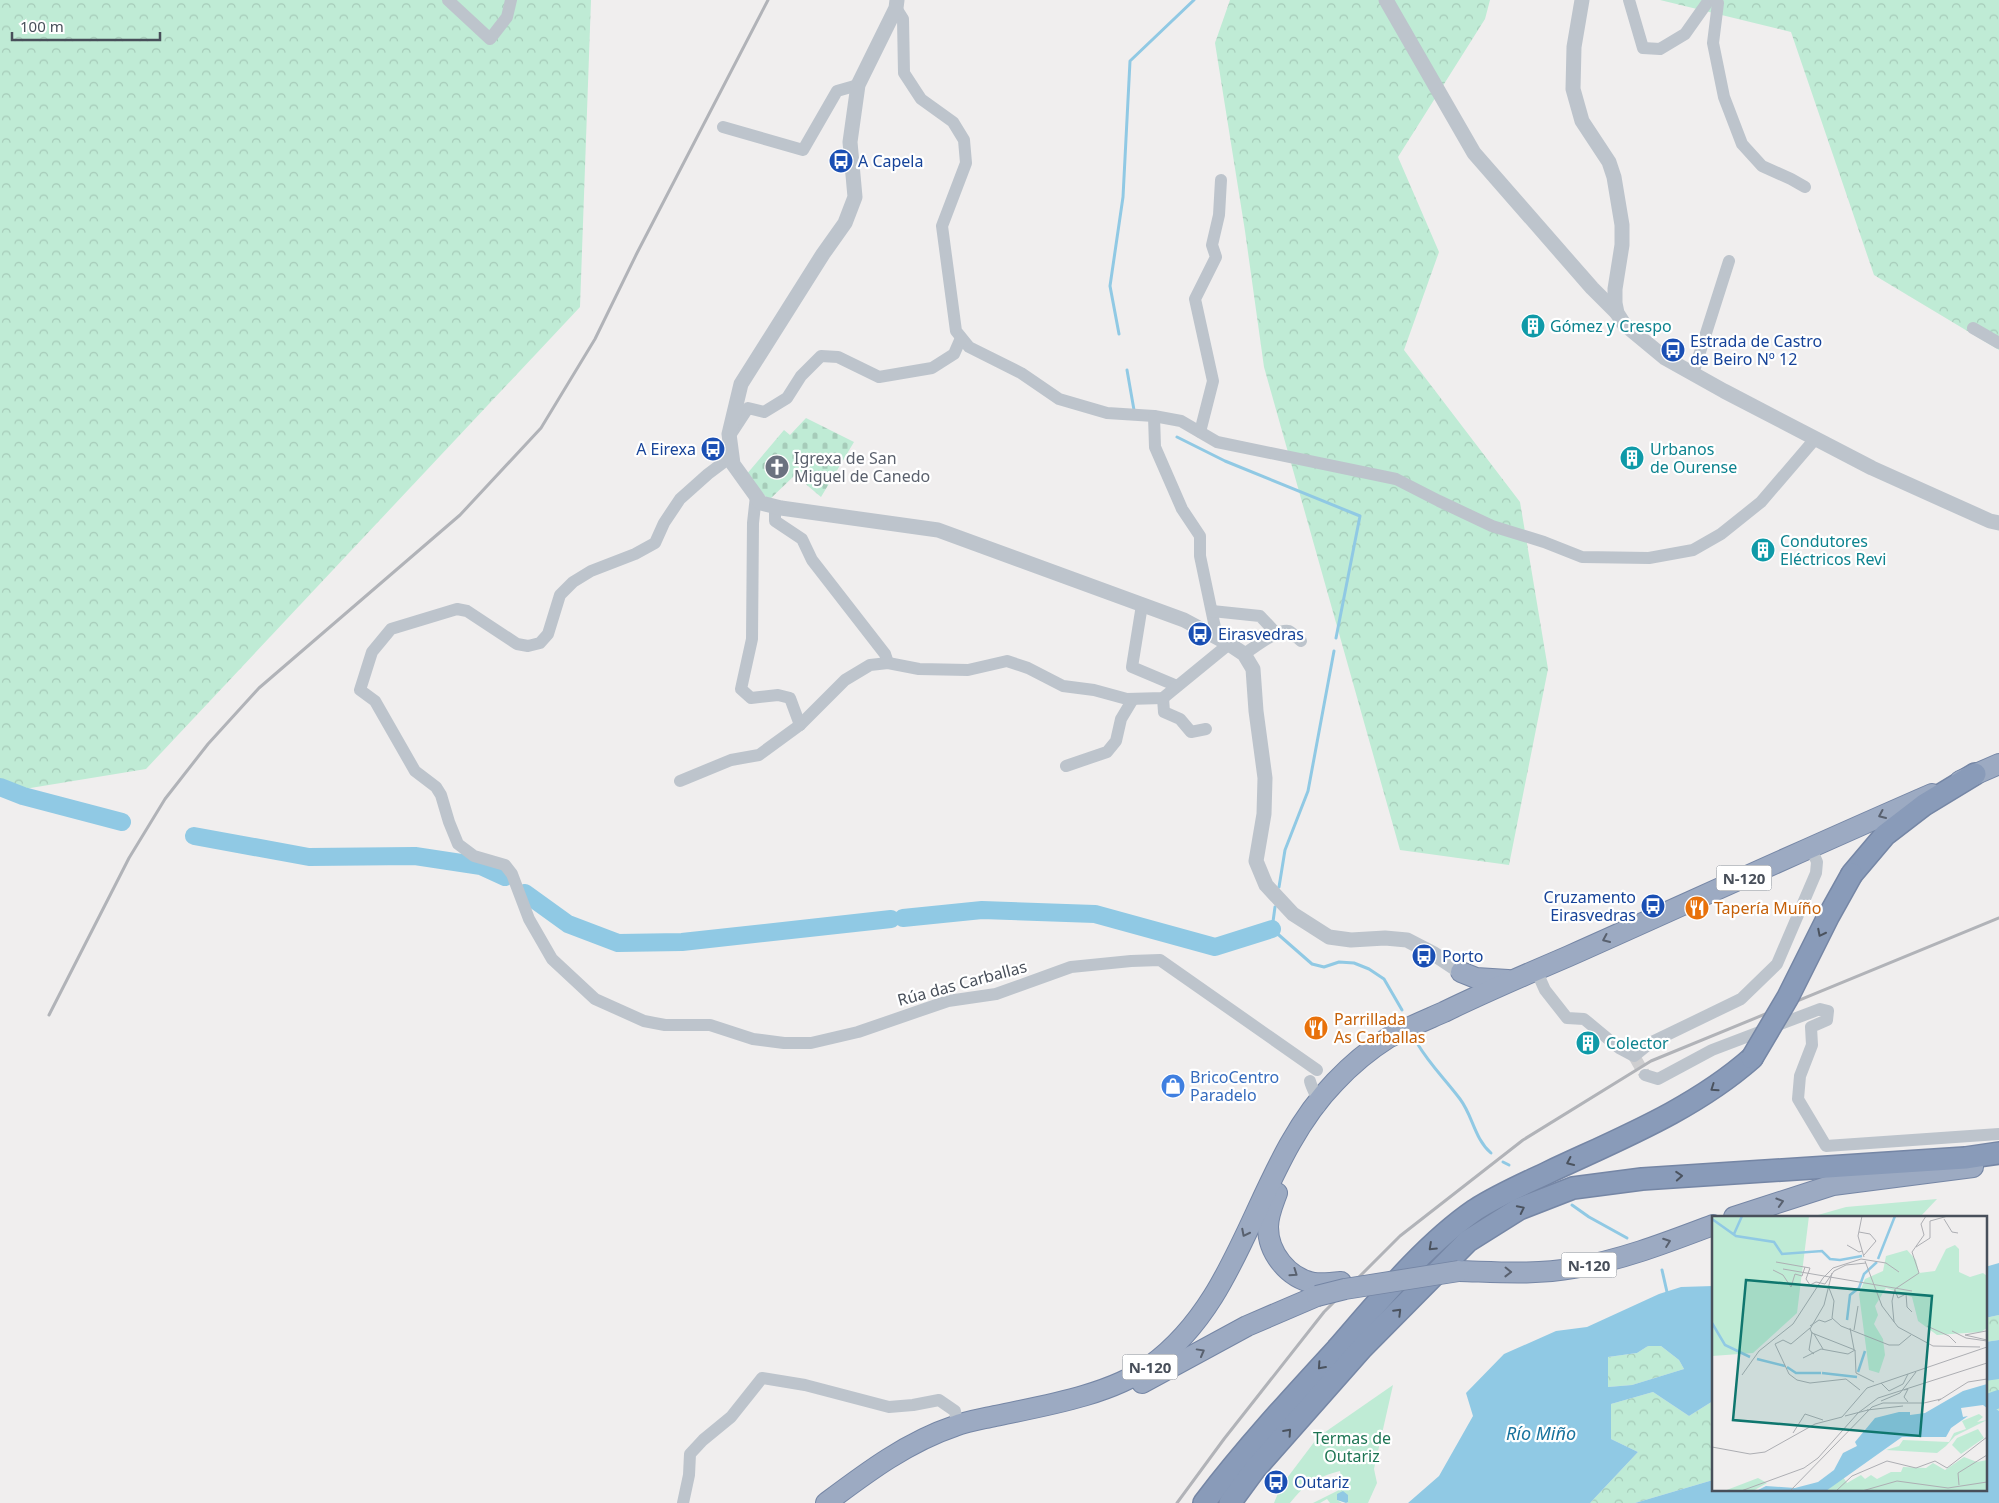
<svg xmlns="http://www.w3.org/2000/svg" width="1999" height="1503" font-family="'Noto Sans',sans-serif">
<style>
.green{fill:#bfebd5}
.forest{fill:url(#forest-crowns)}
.cemetery{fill:url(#cemetery-stones)}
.water{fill:#90c9e4;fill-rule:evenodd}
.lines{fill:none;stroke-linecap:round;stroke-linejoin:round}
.stream{stroke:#90c9e4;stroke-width:3}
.river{stroke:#90c9e4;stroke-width:18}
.minor-tunnel{stroke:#ceced0;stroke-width:12;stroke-dasharray:12 6;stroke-linecap:butt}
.trunk-casing{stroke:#7586a5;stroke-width:22}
.motorway-casing{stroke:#7586a5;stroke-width:24}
.minor{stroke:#bdc4cc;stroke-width:12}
.tertiary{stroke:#bdc4cc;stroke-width:15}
.trunk{stroke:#9caac2;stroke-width:20}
.motorway{stroke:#899bb9;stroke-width:21}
.rail{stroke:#b1b3b8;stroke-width:3}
.trunk-bridge-casing{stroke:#7586a5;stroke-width:22;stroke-linecap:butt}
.motorway-bridge-casing{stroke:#7586a5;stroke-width:24;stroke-linecap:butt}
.trunk-bridge{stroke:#9caac2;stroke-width:20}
.motorway-bridge{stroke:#899bb9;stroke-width:21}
.oneway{stroke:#59616f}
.oneway2{stroke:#4b535f}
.labels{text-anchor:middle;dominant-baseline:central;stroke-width:4.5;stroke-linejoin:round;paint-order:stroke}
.shield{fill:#fff;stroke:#7f848c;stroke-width:1}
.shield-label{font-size:15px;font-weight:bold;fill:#484f5a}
.transit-label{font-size:16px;fill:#164399;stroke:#fff;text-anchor:start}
.culture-label{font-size:16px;fill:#0d838f;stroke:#fff;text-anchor:start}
.worship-label{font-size:16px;fill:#5b616d;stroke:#fff;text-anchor:start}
.food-label{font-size:16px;fill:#c56008;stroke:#fff;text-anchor:start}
.street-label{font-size:16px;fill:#484f5a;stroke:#fff}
.shop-label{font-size:16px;fill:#366cbe;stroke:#fff;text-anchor:start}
.park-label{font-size:16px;fill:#1e7554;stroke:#fff}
.water-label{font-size:18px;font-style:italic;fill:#17729d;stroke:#fff}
.inset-river{fill:none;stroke:#90c9e4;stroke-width:2.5}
.inset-road{fill:none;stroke:#adaeb3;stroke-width:1}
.view{fill:#0f766e;fill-opacity:0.15;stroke:#0f766e;stroke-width:2.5}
.inset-edge{fill:none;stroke:#484f5a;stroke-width:2.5}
</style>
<defs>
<pattern id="forest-crowns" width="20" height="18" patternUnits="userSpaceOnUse" patternTransform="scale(1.25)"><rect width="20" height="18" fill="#bfebd5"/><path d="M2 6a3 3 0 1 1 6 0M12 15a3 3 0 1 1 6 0" fill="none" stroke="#a6cbb9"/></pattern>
<pattern id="cemetery-stones" width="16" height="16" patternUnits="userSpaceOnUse" patternTransform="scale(1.25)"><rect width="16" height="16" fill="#bfebd5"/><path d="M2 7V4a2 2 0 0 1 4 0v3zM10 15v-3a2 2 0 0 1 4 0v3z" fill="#a6cbb9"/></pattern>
</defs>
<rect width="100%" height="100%" fill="#f0eeee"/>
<g class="green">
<polygon points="1937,1199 1920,1217 1811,1217 1846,1207"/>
<path d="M1393 1385 1374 1469 1377 1483 1368 1503H1346L1348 1502 1337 1500 1342 1503H1330L1327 1499 1320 1503H1313L1343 1488 1340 1471C1315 1478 1306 1483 1290 1503H1274L1281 1486 1318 1437Z"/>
</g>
<g class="forest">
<polygon points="0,0 591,0 580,307 146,769 0,793"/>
<polygon points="1230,0 1490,0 1485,19 1398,157 1439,252 1404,350 1520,502 1548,669 1509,865 1400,850 1264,367 1245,231 1215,43"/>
<polygon points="1660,0 1999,0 1999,350 1874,275 1791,32"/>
<polygon points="1999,1315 1999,1340 1985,1342 1985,1318"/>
<polygon points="1648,1346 1661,1346 1679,1360 1684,1369 1632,1385 1608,1387 1608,1357 1637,1353"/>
<polygon points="1992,1379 1999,1379 1999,1411 1985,1401 1985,1381"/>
<polygon points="1653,1392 1689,1416 1713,1401 1713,1480 1635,1503 1590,1503 1638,1452 1611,1439 1611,1404"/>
</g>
<polygon class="cemetery" points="806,418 854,442 821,497 795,475 769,500 746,475 784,430 790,435"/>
<g class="water">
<polygon points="1999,1263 1999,1315 1985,1318 1985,1267"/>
<path d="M1713 1286V1401L1689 1416 1653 1392 1611 1404V1439L1638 1452 1590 1503H1408L1439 1476 1473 1416 1466 1393 1504 1354 1556 1331 1587 1327 1659 1294 1681 1287ZM1648 1346H1661L1679 1360 1684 1369 1632 1385 1608 1387V1357L1637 1353Z"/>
<polygon points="1999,1340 1999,1379 1985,1381 1985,1342"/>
<polygon points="1985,1401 1999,1411 1999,1503 1635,1503 1713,1480 1713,1489 1985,1489"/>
<polygon points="1343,1491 1348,1495 1348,1502 1346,1503 1337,1500 1337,1494"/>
</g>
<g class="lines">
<g class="stream">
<polyline points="1119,334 1110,286 1123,197 1130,61 1194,0"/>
<polyline points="1127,370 1134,410"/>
<polyline points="1177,437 1225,461 1360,516 1336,638"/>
<polyline points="1279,887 1285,850 1308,791 1334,651"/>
<polyline points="1275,907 1272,929 1312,964 1324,967 1339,962 1354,963 1369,969 1384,979 1402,1010"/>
<path d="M1417 1043C1430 1065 1445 1079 1460 1099 1473 1116 1474 1138 1491 1153"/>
<polyline points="1503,1162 1509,1165"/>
<polyline points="1572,1205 1589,1217 1627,1238"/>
<polyline points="1662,1270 1667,1292"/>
</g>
<g class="river">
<polyline points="0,787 23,796 122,822"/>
<polyline points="194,836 309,857 415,856 481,866 505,877"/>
<polyline points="525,893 568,924 618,943 682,942 891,919"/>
<polyline points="903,918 982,910 1095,914 1215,947 1272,929"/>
<polyline points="1985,1404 1999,1399"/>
</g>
<polyline class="minor-tunnel" points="1634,1056 1645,1075"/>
<defs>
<g id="trunk">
<polyline points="1960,781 1999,764"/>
<polyline points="1461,972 1476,978 1508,980"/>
<path d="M1277 1193C1273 1204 1268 1215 1268 1227 1268 1253 1288 1278 1314 1283 1323 1284 1332 1283 1341 1282"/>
<polyline points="1734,1217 1833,1185 1973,1167"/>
<path d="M1459 1271C1498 1272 1536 1275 1574 1268 1622 1260 1668 1242 1713 1225"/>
<polyline points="1142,1383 1247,1326 1317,1296"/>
<path d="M826 1503C866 1473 907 1442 955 1426 968 1421 982 1419 995 1416 1043 1406 1110 1395 1150 1366 1246 1297 1255 1164 1335 1082 1351 1065 1369 1050 1388 1038 1406 1028 1426 1020 1444 1012 1485 992 1527 974 1569 956 1690 902 1810 847 1932 794"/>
</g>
<g id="motorway">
<polyline points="1852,874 1885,835 1924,805 1975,774"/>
<path d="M1204 1503C1245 1449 1291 1399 1337 1349 1378 1302 1424 1245 1475 1210 1498 1195 1524 1184 1549 1172 1619 1139 1693 1110 1752 1058"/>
<polyline points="1230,1503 1255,1469 1362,1348 1468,1241 1519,1209 1573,1188 1642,1179 1965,1158 1999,1153"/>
</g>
</defs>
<use href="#trunk" class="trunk-casing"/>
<use href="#motorway" class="motorway-casing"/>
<g class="minor">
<polyline points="448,0 490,39 507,17 511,0"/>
<polyline points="1629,0 1643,48 1660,49 1685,34 1709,0"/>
<polyline points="1715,0 1718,3 1713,43 1724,97 1742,144 1762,166 1791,179 1805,187"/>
<polyline points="896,8 903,19 904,73 921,99 953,122 964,140 966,163 942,226 956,331 969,347 1021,373 1059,399 1107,413 1154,416 1181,421 1217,442 1396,479 1439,501 1492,526 1544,542 1582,557 1649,558 1693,550 1721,534 1761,502 1815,439"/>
<polyline points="723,127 803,150 837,91 858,85"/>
<polyline points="1973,328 1999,343"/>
<polyline points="1693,374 1729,261"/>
<polyline points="1154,416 1155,447 1182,509 1200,536 1200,556 1217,637"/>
<polyline points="1200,432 1213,381 1195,299 1216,257 1212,245 1219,215 1221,180"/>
<polyline points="731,434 748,408 764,412 787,398 801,376 821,356 838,357 879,377 932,368 954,354 961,338"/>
<polyline points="732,456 708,474 680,499 664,523 655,543 635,554 591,571 573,582 560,595 548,634 540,643 528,646 517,644 467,611 457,609 391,629 372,652 360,690 375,701 415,771 436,787 441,795 449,822 458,844 474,856 505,865 512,874 529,919 552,959 595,999 644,1021 665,1025 710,1025 753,1039 784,1043 811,1043 858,1032 948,1001 996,994 1071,967 1131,961 1160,960 1317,1070"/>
<polyline points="756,496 753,523 752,639 741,689 751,698 778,695 790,698 800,725"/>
<polyline points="775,507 775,521 802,539 812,560 885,654 888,663"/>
<polyline points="1142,605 1132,667 1177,686"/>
<polyline points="1212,611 1260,616 1276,633"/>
<path d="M1244 654C1254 648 1278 628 1289 631 1293 633 1297 638 1301 641"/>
<polyline points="1163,698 1164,712 1180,719 1191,732 1206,729"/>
<polyline points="1066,766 1107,752 1116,741 1121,719 1133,699"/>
<polyline points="680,781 731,760 759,755 800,725 845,680 870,665 888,663 919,669 968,670 1007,661 1028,668 1063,686 1094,690 1127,699 1163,698 1229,644"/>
<polyline points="1536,970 1545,990 1567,1018 1584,1019 1619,1048 1634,1056 1650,1043 1741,999 1777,964 1816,873 1817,862 1811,848"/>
<polyline points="1645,1075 1658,1079 1712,1050 1820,1009 1828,1011 1827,1020 1811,1027 1812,1045 1800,1076 1798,1099 1826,1146 1999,1134"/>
<path d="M1310 1081C1312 1090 1319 1098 1319 1107"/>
<polyline points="683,1503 689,1475 690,1454 703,1440 731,1417 762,1378 805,1385 889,1407 913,1405 939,1400 955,1411 957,1425"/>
</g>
<g class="tertiary">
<polyline points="897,0 896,8 858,85 850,142 855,197 845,223 823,254 741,384 729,434 733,464 761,503 781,508 938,530 1184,620 1229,644 1244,654 1253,669 1256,711 1265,778 1264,814 1256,861 1266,885 1293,914 1329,937 1351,940 1385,938 1407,940 1434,954 1461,972"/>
<polyline points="1386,0 1474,153 1592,288 1617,313"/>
<polyline points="1582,0 1574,47 1573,89 1582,121 1609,162 1614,177 1622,225 1622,245 1615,289 1615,303 1617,313 1624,324 1665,358 1724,391 1872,468 1990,521 1999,523"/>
</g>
<use href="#trunk" class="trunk"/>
<use href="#motorway" class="motorway"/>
<g class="rail">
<polyline points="49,1015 129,858 165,799 208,744 259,688 460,515 541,428 595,339 637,253 768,0"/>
<polyline points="1177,1503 1224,1439 1324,1312 1400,1236 1523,1140 1651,1061 1999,918"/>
</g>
<defs>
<polyline id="trunk-bridge" points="1317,1296 1345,1289 1459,1271"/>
<polyline id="motorway-bridge" points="1752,1058 1788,997 1828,917 1852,874"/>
</defs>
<use href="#trunk-bridge" class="trunk-bridge-casing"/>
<use href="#motorway-bridge" class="motorway-bridge-casing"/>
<use href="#trunk-bridge" class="trunk-bridge"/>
<use href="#motorway-bridge" class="motorway-bridge"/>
</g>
<defs><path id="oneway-chevron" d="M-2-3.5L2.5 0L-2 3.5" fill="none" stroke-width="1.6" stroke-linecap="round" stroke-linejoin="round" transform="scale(1.25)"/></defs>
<g class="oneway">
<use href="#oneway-chevron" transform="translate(1882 815) rotate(156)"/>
<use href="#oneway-chevron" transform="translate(1606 939) rotate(156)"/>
<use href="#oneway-chevron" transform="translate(1780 1202) rotate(-17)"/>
<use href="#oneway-chevron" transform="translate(1245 1233) rotate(117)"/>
<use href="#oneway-chevron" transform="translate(1667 1242) rotate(-20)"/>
<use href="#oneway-chevron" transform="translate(1508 1272) rotate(1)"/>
<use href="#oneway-chevron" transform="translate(1294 1273) rotate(35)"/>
<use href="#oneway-chevron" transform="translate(1201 1352) rotate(-29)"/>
</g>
<g class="oneway2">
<use href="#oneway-chevron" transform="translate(1821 933) rotate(117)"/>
<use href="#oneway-chevron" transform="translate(1714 1088) rotate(145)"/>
<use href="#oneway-chevron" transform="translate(1570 1162) rotate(155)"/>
<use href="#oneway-chevron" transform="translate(1679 1176) rotate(-4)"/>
<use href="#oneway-chevron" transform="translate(1521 1209) rotate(-26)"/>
<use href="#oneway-chevron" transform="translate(1432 1247) rotate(137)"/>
<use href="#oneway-chevron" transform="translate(1398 1312) rotate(-45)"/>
<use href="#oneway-chevron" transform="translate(1321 1366) rotate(132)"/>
<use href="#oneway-chevron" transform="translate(1288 1432) rotate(-48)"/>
</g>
<defs>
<symbol id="bus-disc" viewBox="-11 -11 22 22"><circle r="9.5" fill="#1a4fb4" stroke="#fff"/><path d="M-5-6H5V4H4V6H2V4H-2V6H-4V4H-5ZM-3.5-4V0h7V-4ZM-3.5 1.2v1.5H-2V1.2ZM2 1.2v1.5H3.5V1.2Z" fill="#fff"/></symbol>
<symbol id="building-disc" viewBox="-11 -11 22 22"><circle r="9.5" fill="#0f9aa8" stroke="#fff"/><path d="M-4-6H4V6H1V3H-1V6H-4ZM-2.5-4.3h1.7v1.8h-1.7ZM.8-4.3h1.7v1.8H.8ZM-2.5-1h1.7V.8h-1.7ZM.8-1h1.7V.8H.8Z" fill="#fff"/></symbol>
<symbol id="church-disc" viewBox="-11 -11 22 22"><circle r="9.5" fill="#6b7280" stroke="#fff"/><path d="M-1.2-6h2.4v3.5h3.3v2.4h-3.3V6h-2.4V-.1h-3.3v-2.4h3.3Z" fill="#fff"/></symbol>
<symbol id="restaurant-disc" viewBox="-11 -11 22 22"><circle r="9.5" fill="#e8710a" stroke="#fff"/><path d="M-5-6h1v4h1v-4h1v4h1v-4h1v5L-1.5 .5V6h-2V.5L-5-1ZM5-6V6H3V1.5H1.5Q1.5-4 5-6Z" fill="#fff"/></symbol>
<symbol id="shop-disc" viewBox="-11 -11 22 22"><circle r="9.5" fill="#3f7fe0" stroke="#fff"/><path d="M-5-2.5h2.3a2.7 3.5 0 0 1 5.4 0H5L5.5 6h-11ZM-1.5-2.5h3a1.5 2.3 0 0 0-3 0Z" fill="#fff"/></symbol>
</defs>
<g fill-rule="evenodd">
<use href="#bus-disc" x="827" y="147" width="28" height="28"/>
<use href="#building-disc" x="1519" y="312" width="28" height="28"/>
<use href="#bus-disc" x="1659" y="336" width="28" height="28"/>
<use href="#bus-disc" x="699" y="435" width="28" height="28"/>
<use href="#building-disc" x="1618" y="444" width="28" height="28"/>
<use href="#church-disc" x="763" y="453" width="28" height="28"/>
<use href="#building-disc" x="1749" y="536" width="28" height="28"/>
<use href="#bus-disc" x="1186" y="620" width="28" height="28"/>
<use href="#bus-disc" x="1639" y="892" width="28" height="28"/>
<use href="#restaurant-disc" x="1683" y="894" width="28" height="28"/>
<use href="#bus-disc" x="1410" y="942" width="28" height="28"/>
<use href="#restaurant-disc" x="1302" y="1014" width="28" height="28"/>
<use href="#building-disc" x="1574" y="1029" width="28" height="28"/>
<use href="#shop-disc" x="1159" y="1072" width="28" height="28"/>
<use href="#bus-disc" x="1262" y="1468" width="28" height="28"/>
</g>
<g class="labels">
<g class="shield">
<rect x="1716.5" y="865.5" width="55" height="25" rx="4"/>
<rect x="1561.5" y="1252.5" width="55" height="25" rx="4"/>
<rect x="1122.5" y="1354.5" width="55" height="25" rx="4"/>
</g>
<g class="shield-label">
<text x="1744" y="878">N-120</text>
<text x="1589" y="1265">N-120</text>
<text x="1150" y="1367">N-120</text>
</g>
<g class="transit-label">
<text x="858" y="161">A Capela</text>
<text x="1690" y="341">Estrada de Castro<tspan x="1690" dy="18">de Beiro Nº 12</tspan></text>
<text x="696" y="449" text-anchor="end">A Eirexa</text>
<text x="1218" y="634">Eirasvedras</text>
<text x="1636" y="897" text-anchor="end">Cruzamento<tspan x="1636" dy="18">Eirasvedras</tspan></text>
<text x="1442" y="956">Porto</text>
<text x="1294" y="1482">Outariz</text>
</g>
<g class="culture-label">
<text x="1550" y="326">Gómez y Crespo</text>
<text x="1650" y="449">Urbanos<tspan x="1650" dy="18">de Ourense</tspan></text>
<text x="1780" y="541">Condutores<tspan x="1780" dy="18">Eléctricos Revi</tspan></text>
<text x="1606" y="1043">Colector</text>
</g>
<g class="worship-label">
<text x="794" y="458">Igrexa de San<tspan x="794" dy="18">Miguel de Canedo</tspan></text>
</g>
<g class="food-label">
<text x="1714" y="908">Tapería Muíño</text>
<text x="1334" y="1019">Parrillada<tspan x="1334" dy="18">As Carballas</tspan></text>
</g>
<g class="street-label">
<text transform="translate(962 983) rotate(-15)">Rúa das Carballas</text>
</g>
<g class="shop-label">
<text x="1190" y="1077">BricoCentro<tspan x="1190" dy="18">Paradelo</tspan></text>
</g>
<g class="park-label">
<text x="1352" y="1438">Termas de<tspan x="1352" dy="18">Outariz</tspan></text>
</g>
<g class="water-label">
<text x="1541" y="1433">Río Miño</text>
</g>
</g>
<g transform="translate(1712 1216)">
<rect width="275" height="275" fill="#f0eeee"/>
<path d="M266 213 272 222 249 238 240 229 245 222Z" fill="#bfebd5"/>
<path d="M0 0H97L85 97 41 137 0 140ZM243 29 247 33V56L258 61 271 57 275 60V112L269 116 225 119 206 105 200 81 174 72 163 90 166 99 162 108 171 123 173 139 167 157 157 154 147 78 153 63 171 55 174 40 195 34 204 44 207 57 223 55 234 33ZM252 241 265 246 275 244V275H114L131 261 135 267 149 259 153 263 159 259 165 263 179 256H189L191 251 214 252 221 247 233 254ZM46 262 55 267 41 275H12Z" fill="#bfebd5"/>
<path d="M267 198 271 201 265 206 275 204 243 220 234 230 225 237 174 234 187 230 191 224 237 226 242 217 254 213 250 205Z" fill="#bfebd5"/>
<path d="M275 168V192L271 189 249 192 251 201 256 200 239 212 234 221H190L114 275H44L54 270 83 272 106 266 122 254 131 237 145 230 143 226 163 202 187 196H198V199L213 197 251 175Z" fill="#90c9e4"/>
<path class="inset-river" d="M0 3 24 20 62 26 70 38 110 35 118 43 128 44 150 40M22 18 30 0M166 43 183 0M135 104 138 79 147 72 152 58 165 46M0 107 13 129 38 141M45 143 73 150M75 151 84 157H109M146 156 153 135M110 157 145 161"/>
<path class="inset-road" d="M150 0 146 20 152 41M232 3 240 16 246 17M147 16 158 18 164 25 152 39M135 29 147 36 150 35M204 31 218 22V5L236 0M153 45 170 90 186 111 221 130 268 131M64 46 98 52 94 63 98 69 104 66 113 68 122 55 134 49 154 47M71 53 200 75M61 54 71 59 79 71 83 58 90 60 93 51M120 57 112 89 98 113 100 117 143 134 144 157 162 166M117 72 122 85 120 102 129 110 177 129H187L199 119M183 74 186 82 194 78 195 91 200 96M182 106 180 85 183 73 207 57 200 36 212 19 209 8 214 0M98 110 107 104 113 106 120 103M215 110 237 120 244 127M98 112 79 128 71 124 63 128 77 158 85 164 98 167 134 163 148 174M138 112 142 133M142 114 146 90M240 115 254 122 275 125M274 115 253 119 275 124M100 116 97 134 102 138M102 118 111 133M91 142 109 133 136 138 143 134M30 159 47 135 81 108 111 62 121 52 149 43 174 47 187 56M169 167 177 175 191 168 196 158M192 174 196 173 192 181 196 186M169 185 188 177 204 156M226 185 256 166 275 163M155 194 191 190M133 200 156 194M81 217 93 198 111 204M0 231 38 238 53 236 103 208 130 201 155 172 275 131M247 269 246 257 275 239M29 275 92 252 106 242 146 197 166 182 275 147M78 275 160 191 171 187H212L229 183M124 275 140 260 175 245 204 252 223 245 235 252 275 221M150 275 185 265 236 272 275 266"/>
<path class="view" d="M34 64 220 80 208 220 21 204Z"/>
<rect width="275" height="275" class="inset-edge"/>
</g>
<path d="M12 32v8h148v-8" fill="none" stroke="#484f5a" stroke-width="2.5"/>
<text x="20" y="32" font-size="15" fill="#484f5a" stroke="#ffffff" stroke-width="4" paint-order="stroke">100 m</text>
</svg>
